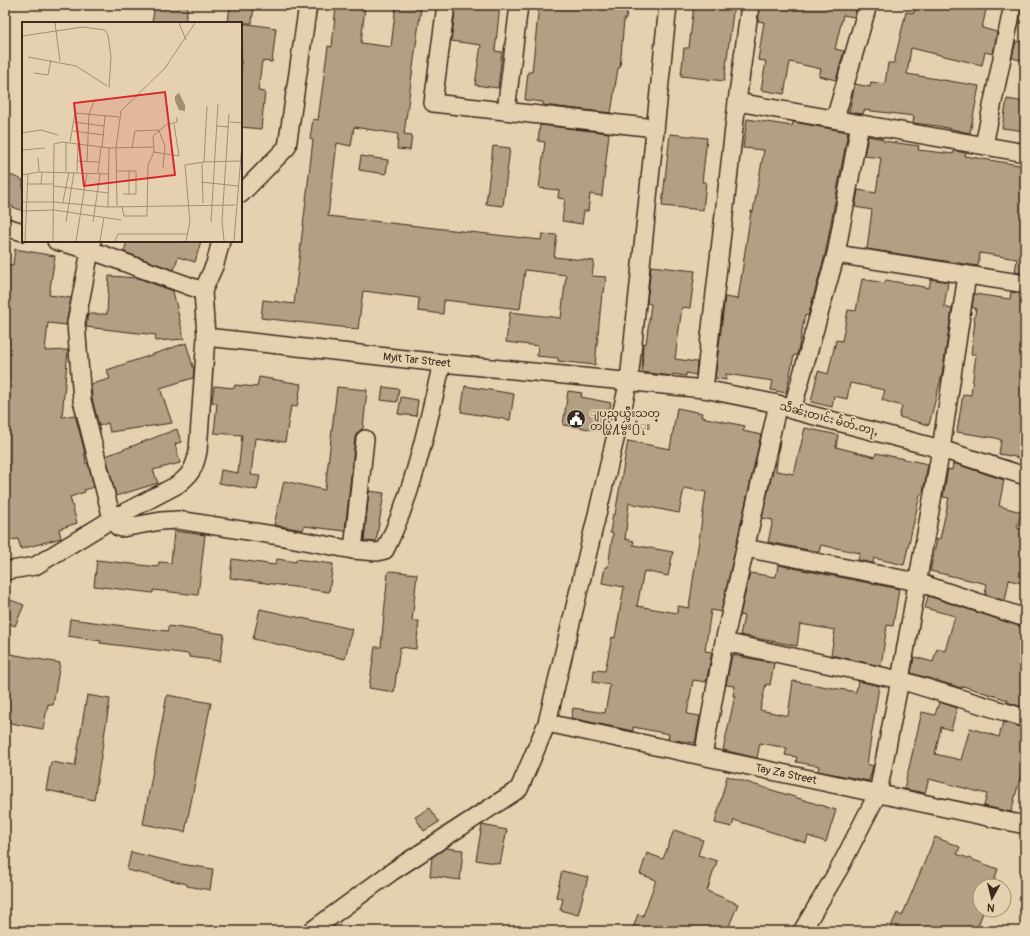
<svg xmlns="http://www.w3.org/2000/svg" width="1030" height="936" font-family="Pangolin,'Noto Sans Myanmar',sans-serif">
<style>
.building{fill:#b3a084;stroke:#3b2a1e;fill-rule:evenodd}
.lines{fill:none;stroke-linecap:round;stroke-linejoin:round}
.minor-casing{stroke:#3b2a1e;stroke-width:20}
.minor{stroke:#e5d1af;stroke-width:17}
.labels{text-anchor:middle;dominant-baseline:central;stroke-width:3.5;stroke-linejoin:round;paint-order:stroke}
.street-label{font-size:11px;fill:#3b2a1e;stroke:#e5d1af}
.poi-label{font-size:11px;fill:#3b2a1e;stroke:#e5d1af;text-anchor:start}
.inset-road{fill:none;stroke:#a18e75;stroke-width:1}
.view{fill:#d62828;fill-opacity:0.15;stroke:#d62828;stroke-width:2}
.inset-edge{fill:none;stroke:#3b2a1e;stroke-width:2}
</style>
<rect width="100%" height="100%" fill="#e5d1af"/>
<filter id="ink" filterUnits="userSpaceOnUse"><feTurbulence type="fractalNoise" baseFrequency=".025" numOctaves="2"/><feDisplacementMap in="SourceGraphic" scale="8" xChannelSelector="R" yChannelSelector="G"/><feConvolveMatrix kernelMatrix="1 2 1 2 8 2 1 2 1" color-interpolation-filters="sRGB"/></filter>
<g filter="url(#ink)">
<g class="building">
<polygon points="155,5 188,5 185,23 152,23"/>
<polygon points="230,5 254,5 252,23 228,23"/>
<polygon points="336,5 365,6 361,43 391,47 396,5 421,8 404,134 412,135 410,150 397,149 398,134 354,127 351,146 337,143 328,216 541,240 542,234 557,235 554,257 594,261 592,276 606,277 604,293 602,293 595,365 558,361 558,358 537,356 538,346 506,342 510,312 561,318 566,275 525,270 520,309 444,300 443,314 418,311 419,298 363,291 358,329 261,318 263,300 294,304 313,140 310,139 313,119 318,120 328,46 332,47"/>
<polygon points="456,5 500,5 495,51 502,52 498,88 475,85 481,45 451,41"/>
<polygon points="539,5 628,5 626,19 624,19 620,68 618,68 611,113 543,105 543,102 525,100 528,72 532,72"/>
<polygon points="694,5 734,5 724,81 681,76 684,48 689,48"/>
<polygon points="761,5 858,5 854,17 843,15 835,49 844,51 836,80 819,76 821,69 790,62 784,94 761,90 766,61 758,60 764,22 758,21"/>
<polygon points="916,5 987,5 982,28 997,32 993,54 985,52 982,65 911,48 907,74 979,86 970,133 938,126 913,123 914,116 864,110 863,114 849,112 855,84 870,87 871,82 885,84 888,63 894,63 906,12 914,13"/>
<polygon points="241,23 276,28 272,62 262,61 258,91 265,92 261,129 241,127"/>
<polygon points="1016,41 1025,43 1025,61 1012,58"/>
<polygon points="1007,99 1025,102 1025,131 1002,128"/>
<polygon points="747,119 792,126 793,122 848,132 825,255 808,316 805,315 798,351 797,355 794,355 786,393 771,390 773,381 726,374 726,380 715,378 725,297 738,299 751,211 753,212 764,150 743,148"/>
<polygon points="540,125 609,133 602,196 590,194 588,211 584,211 582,224 562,221 565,199 558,198 559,190 539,188 545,142 538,141"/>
<polygon points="670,134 707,138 702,182 706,182 703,210 662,206"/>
<polygon points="868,136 883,139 883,141 919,146 918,150 953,154 954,151 966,153 965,156 1025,166 1025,274 1015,272 1017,259 980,253 978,266 867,249 872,210 855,207 858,190 876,193 881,158 864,156"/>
<polygon points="493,146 510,148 503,206 486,204"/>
<polygon points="361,156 388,160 386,174 359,170"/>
<polygon points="5,173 23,180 23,211 5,204"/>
<polygon points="127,241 201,241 195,262 178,257 174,270 124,252"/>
<polygon points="15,249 55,256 49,295 71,298 66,325 48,323 45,351 68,350 62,417 75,415 84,449 86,464 88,463 94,487 84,490 85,492 70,497 77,523 59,529 61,538 21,549 18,539 5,541 5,374 9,342 5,342 5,264 13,265"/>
<polygon points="651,266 695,271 690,308 682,307 675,359 697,362 696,375 686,373 686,376 673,374 672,376 642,372 643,343 646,344 651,304 647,303"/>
<polygon points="109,276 138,278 173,291 184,339 155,341 156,335 86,327 88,314 107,314"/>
<polygon points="862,279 885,283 886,280 929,288 931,279 948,282 944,307 952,309 942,374 929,425 899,417 902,406 882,400 885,390 850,383 847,399 834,396 832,407 811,402 818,371 828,374 836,340 842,341 848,310 856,311"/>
<polygon points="1011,292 1025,294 1025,459 999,454 1001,440 996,438 957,432 963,394 971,395 976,354 971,354 975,321 974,321 976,308 972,308 974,294 1010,299"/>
<polygon points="186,343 194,370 193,378 160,388 172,423 110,432 108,423 99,426 92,398 91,384 110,379 107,370"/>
<polygon points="259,377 301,384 297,407 291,406 285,442 255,438 251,475 260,476 257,490 219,483 221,470 238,473 242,435 214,433 217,403 212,402 214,386 234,388 235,385 257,387"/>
<polygon points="465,386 514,394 510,420 461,412"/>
<polygon points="337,387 367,390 363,428 357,433 355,438 345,531 304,526 303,530 274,525 284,481 325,490"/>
<polygon points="383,387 399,389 397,402 381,400"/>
<polygon points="568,391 582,393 581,397 611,403 608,415 605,414 603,431 563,425"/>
<polygon points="401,397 418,400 416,416 398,414"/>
<path d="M677 408 702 413 701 417 745 426 743 431 761 435 721 612 711 610 705 651 712 652 706 682 693 680 687 714 700 716 695 743 668 739 669 734 633 727V731L571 718 573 708 605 713 610 685 593 682 594 670 605 671 612 637 615 638 624 587 602 583 605 567H608L613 533H610L613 514H615L628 441 670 449ZM684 488 706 492 689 608 678 606 677 613 637 606 644 571 668 576 673 552 633 545 634 541 625 539 629 503 679 513Z"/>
<polygon points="805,428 838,435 836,447 875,457 876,453 928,464 923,492 920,495 904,565 874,558 873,563 858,560 860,553 821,545 819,552 768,542 773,520 762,518 780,439 776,471 794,474"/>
<polygon points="177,429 181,442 175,444 180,463 153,470 158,483 116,496 106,456"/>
<polygon points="953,463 1004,480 999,506 1021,512 1017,528 1025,530 1025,584 1009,580 1005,601 985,594 987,584 930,571 937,539 940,539 949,498 943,497 948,469 952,470"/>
<polygon points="369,491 384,493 376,542 364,541"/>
<polygon points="174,531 205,535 198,595 153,590 153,593 94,586 97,560 158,567 159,562 171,563"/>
<polygon points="232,559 275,565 277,559 296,562 296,559 333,564 329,592 230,578"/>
<polygon points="778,565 899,589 893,626 887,625 881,666 831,655 835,630 800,624 797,646 740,635 744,616 740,615 750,573 776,577"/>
<polygon points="391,571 417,574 412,621 419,621 416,649 400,647 394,692 369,688 375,647 381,647 388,572"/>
<polygon points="928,596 1025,628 1025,708 1007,702 1008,700 963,686 962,688 911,673 914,657 933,662 937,648 945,651 955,616 925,608"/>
<polygon points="5,598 24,605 15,626 5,622"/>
<polygon points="260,609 352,629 345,659 253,639"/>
<polygon points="70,619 132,627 168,631 168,626 224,634 220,661 189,657 189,654 100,643 101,641 68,636"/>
<polygon points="5,653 60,663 53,705 48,704 43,729 5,722"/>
<polygon points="732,655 774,663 770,685 766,684 760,710 788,716 793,681 856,692 858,681 879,686 867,764 873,766 869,781 818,771 819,766 796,762 797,757 785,755 787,748 760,743 757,758 723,750 735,696 733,696 735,686 726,685"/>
<polygon points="87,695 110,699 94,800 46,790 51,762 75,766"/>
<polygon points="167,695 211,703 185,832 143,824"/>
<polygon points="939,702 957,708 951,730 941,727 935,754 961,760 970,728 999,737 1003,722 1025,728 1020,751 1025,752 1025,772 1022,771 1011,812 984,806 987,794 929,779 925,793 904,789 922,712 935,715"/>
<polygon points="727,776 836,810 826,842 808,836 806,843 734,820 732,827 715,823"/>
<polygon points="430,808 439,822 424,831 415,817"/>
<polygon points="482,825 507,830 500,864 476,860"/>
<polygon points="674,830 703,840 698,855 717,861 707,891 738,904 727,931 632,931 638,914 643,916 656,880 640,874 647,853 663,859"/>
<polygon points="935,837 960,847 957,854 998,869 992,886 980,886 980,910 984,910 976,931 889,931 897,913 902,916"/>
<polygon points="446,848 463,850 460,880 430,876 432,857"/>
<polygon points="131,852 181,864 213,869 210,890 187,886 187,884 127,870"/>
<polygon points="562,871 588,877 578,915 560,910 563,899 556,897"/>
</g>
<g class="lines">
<defs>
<g id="minor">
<polyline points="446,5 433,103 655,128"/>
<polyline points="737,102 1025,153"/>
<polyline points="506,111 519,5"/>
<polyline points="835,119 868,5"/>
<polyline points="984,145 1013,5"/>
<polyline points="241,194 287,147 308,5"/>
<polyline points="5,227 23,232"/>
<polyline points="56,241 90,250 203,291"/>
<path d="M92 241 76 323 82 400 112 519 118 527 122 528 161 521 178 520 273 535 353 550 377 552 385 550C414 492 427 426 442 363"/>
<polyline points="836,254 1025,284"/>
<polyline points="206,337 442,363 704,389 778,404 792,410 941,449 1025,476"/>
<polyline points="704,389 737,102 750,5"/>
<polyline points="792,410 836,254 860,124"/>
<polyline points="745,548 917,582 1025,618"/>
<polyline points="353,550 365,439"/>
<path d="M5 571 35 566 112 519 177 485C191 475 195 467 198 451L206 337 203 291 215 264 221 241"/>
<polyline points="724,642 900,680 1025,718"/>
<polyline points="547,723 1025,825"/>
<polyline points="703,756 724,642 778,404"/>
<polyline points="311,931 393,871 519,789 547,723 629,381 668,5"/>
<polyline points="802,931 839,869 878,793 900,680 941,449 967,275"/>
</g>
</defs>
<use href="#minor" class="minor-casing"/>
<use href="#minor" class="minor"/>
</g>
</g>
<defs>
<symbol id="civic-disc" viewBox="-11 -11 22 22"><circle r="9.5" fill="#3b2a1e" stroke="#e5d1af"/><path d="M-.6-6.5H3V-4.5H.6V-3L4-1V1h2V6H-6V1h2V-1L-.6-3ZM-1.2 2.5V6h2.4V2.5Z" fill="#fff"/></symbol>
</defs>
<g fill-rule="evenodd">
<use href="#civic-disc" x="565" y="408" width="22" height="22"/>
</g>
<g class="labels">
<g class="street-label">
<text transform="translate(417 360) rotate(6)">Myit Tar Street</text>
<text transform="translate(829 419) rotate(15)">သဵၼ်ႈတၢင်း မႅတ်ႉတႃႇ</text>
<text transform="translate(786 774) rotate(12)">Tay Za Street</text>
</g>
<g class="poi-label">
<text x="590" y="413">ျပည္နယ္မီးသတ္<tspan x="590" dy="13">တပ္ဖြဲ႔မွဴး႐ံုး</tspan></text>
</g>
</g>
<g transform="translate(22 22)">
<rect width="220" height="220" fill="#e5d1af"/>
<path d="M157 71 163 83V89L157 88 153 79V74Z" fill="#a08d74"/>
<path class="inset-road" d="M33 1 38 39M157 1 164 18M0 14 61 5 83 8 86 13 89 35 87 66M6 35 54 44 85 64M12 51 26 53 29 38M52 100 82 104M208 100 220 101M195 104 207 105M51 109 82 113M0 111 19 108 36 113M48 120 53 91 97 95M80 126 83 94M110 126 113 109 137 108 143 125 141 146M0 128 23 126M132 130 157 134 152 102M16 136 17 150M56 139 77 140M65 139 67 92 73 77M182 140 218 139M180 141 181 181M94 149H114V172H101M107 149V172M44 150V120M55 150 56 122M76 151 79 125M0 153 17 150 87 152M179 160 216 164M5 162H32M19 162 20 150M32 164 86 171M0 180H32L86 185 213 183M41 180 47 150M95 184 94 126 99 89 143 46 173 1M100 184 102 194H125L126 143 132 130 131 114 144 103 155 100V95M86 185 87 126M0 189 32 188 99 198M44 200 52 150M71 200 78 152M189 200 196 82M3 219 6 152M31 219 32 122 40 120 87 126 131 125M54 219 65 151M78 219 82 195M93 219 96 212H166M164 219 168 200 163 143 182 140 185 84M202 219 200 199 207 92M212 219 220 122"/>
<path class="view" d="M143 70 153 153 62 164 52 81Z"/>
<rect width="220" height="220" class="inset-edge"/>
</g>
<rect width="1030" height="936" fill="none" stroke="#e5d1af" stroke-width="20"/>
<rect x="10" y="10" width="1010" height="916" fill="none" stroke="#3b2a1e" stroke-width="1.5" filter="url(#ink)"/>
<g transform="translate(992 898) rotate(187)"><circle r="19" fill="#e5d1af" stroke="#a18e75"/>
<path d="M0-3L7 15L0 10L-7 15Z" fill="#3b2a1e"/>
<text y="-6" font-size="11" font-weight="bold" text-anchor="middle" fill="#3b2a1e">N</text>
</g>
</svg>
